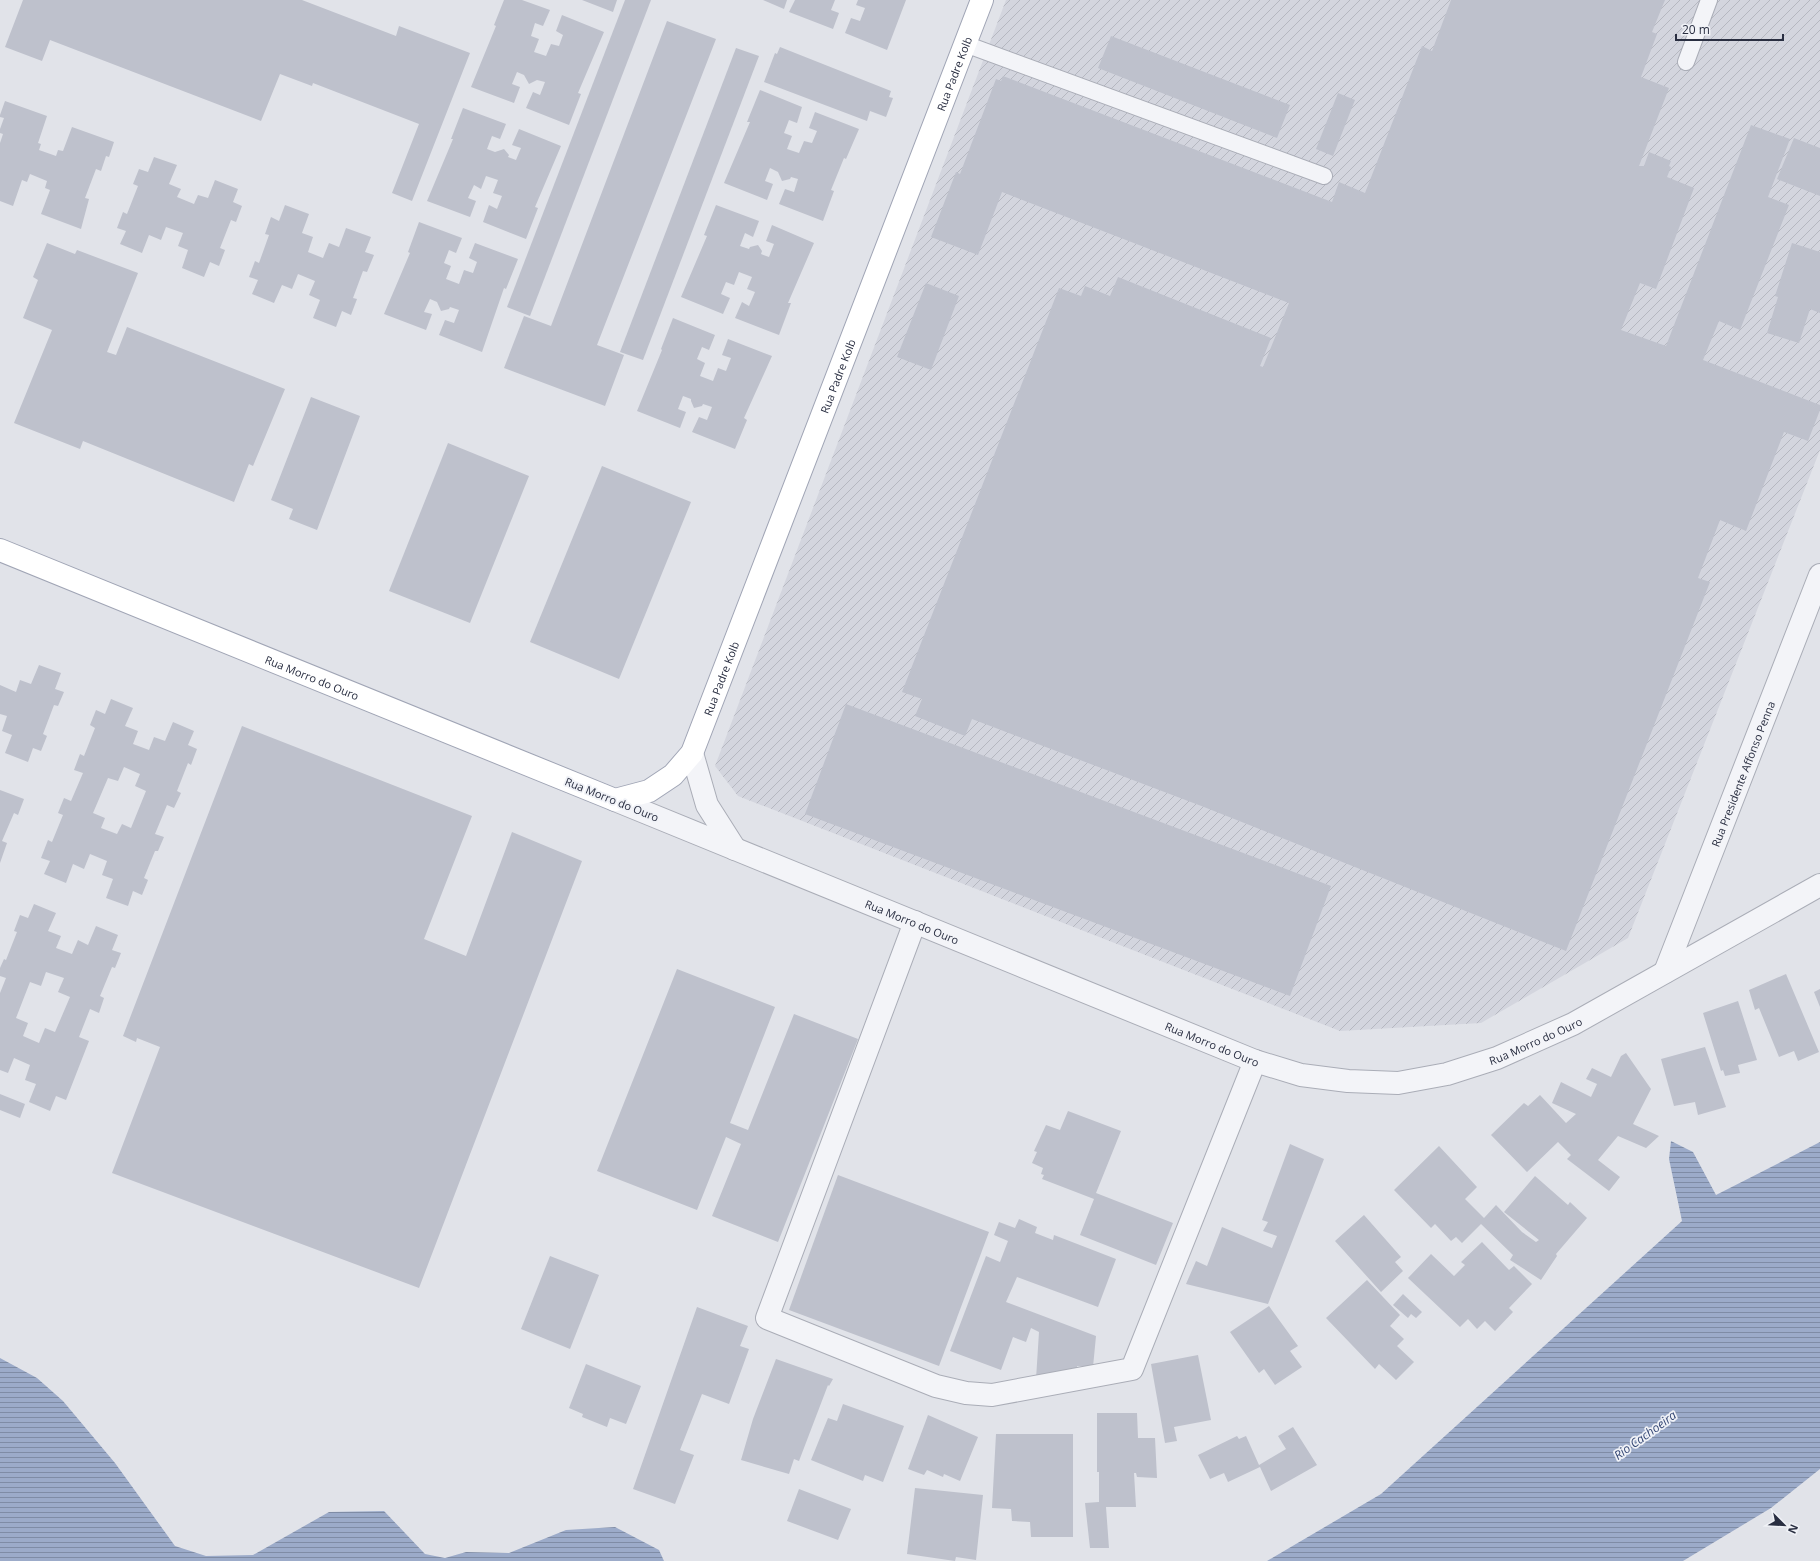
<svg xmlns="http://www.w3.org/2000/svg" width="1820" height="1561" font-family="'Open Sans',sans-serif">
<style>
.industrial{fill:url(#industrial-furrows)}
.water{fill:url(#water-rules)}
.building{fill:#bec1cc;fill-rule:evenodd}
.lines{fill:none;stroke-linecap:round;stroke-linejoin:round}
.lane-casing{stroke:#aaadb7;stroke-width:18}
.street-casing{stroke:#aaadb7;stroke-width:24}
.primary-casing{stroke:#a0a5b5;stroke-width:24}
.lane{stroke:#f3f4f8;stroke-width:16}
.street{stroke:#f3f4f8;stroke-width:22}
.primary{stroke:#fff;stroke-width:22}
.labels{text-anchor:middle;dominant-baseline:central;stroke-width:3.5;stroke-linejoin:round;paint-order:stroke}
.street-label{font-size:11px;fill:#292e41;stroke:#f0f2f7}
.water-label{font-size:12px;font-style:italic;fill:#344774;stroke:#f0f2f7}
</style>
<defs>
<pattern id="industrial-furrows" width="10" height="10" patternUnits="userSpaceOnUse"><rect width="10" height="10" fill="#d3d5de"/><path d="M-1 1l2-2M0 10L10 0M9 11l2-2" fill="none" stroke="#b5b7c0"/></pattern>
<pattern id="water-rules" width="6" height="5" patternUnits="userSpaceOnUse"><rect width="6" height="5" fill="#9cabc9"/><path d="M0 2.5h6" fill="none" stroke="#7f8ca5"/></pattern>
</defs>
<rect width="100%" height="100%" fill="#e1e3e9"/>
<polygon class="industrial" points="1006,0 1820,0 1820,450 1628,938 1481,1023 1340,1031 738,796 715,766"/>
<g class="water">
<polygon points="1671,1141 1693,1152 1716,1195 1820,1142 1820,1469 1771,1508 1683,1561 1267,1561 1381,1494 1682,1221 1669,1159"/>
<polygon points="0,1358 37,1378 63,1401 115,1463 175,1546 206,1556 253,1555 329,1512 384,1511 425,1554 445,1558 466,1552 509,1553 566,1530 615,1527 659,1550 664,1561 0,1561"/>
</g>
<g class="building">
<polygon points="23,0 302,0 396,36 399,26 470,53 412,201 392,193 419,124 313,83 312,86 280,74 261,121 50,40 42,61 5,47"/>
<polygon points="504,0 522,0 550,10 543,26 535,23 531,36 539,39 534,52 546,56 551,44 559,46 563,35 556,31 562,15 604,32 578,93 581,94 569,125 526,108 533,92 540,95 545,82 537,80 529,84 524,75 517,72 512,84 520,87 514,103 471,87 496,26 494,25"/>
<polygon points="582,0 617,0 613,12"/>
<polygon points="625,0 651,0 530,316 507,307"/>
<polygon points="763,0 787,0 784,9"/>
<polygon points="795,0 835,0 831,10 839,13 833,29 789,12"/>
<polygon points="858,0 906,0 887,50 845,33 851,18 860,21 865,8 856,5"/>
<polygon points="1451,0 1665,0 1652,32 1657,34 1641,77 1669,88 1639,166 1644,166 1649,152 1671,161 1669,166 1671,167 1667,177 1694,188 1656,289 1640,283 1621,330 1666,346 1751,125 1790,139 1768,197 1789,205 1740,330 1719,321 1703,360 1820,405 1820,410 1808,441 1784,432 1746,531 1720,520 1698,578 1710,582 1566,951 1204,807 972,719 965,736 915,716 922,699 902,692 1059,288 1081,296 1085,286 1110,296 1118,277 1271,338 1260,366 1263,367 1289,303 1002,192 978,255 931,237 956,172 960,174 996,79 1001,81 1003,76 1332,202 1339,182 1365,193 1422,46 1432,51"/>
<polygon points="667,21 716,39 597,345 624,355 605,406 504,368 524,316 551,326"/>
<polygon points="1111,36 1290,105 1277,138 1098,68"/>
<polygon points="780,47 891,91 889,97 893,98 886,117 870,111 867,121 764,82 775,53 777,54"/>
<polygon points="736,48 759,56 643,360 620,352"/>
<polygon points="760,90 802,107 797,123 789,120 784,133 792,136 787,149 799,153 804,141 812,143 817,131 809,128 815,112 859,129 846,159 844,158 831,190 834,191 823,221 779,204 785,189 794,192 798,179 791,177 790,179 782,181 778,172 770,168 765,181 773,184 767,200 724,183 750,122 747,122"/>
<polygon points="1338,93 1355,100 1333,156 1316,149"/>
<polygon points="5,101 47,116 38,143 41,144 39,150 56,156 58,150 63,151 72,127 114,142 109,157 106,156 101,171 96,169 85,198 89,199 81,229 41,214 50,190 45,188 47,181 30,174 27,182 22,180 13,206 0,201 0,143 3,134 0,133 0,129 4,118 0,117 0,115"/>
<polygon points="463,108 506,124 500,139 492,136 487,149 495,152 504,149 509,155 508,157 516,160 521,148 512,145 519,129 561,146 535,207 538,208 526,239 483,222 489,205 497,209 502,196 493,193 498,180 486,176 481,189 474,185 468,198 476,201 470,217 427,201 453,139 451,139"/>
<polygon points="1794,138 1820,148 1820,196 1777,179"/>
<polygon points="154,157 177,165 169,184 181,189 177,197 194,204 198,195 208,198 215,180 238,189 233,202 242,206 236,222 231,220 220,248 225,250 219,266 210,262 204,277 182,268 188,250 178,246 183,233 166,227 161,240 149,235 142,253 120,244 126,231 117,228 123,212 127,214 138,186 133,184 139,169 148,172"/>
<polygon points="285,205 309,214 302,233 313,237 308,252 323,258 329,243 339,247 346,228 371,237 365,252 374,255 367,272 363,271 353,298 357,299 351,315 342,311 336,327 313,318 320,300 309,295 315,281 298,274 292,289 282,285 274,303 252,294 258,280 249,277 255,261 259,263 269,235 265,234 271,217 279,221"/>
<polygon points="716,205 759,221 753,237 745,233 740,246 749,249 750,247 758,245 762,251 761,254 769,257 774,244 766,241 772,225 814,243 788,303 791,303 779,335 735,318 742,302 749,306 755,292 747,289 752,277 739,272 734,285 726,282 721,294 730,298 723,314 681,297 707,236 704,235"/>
<polygon points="419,222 462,238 456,253 449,250 444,263 451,266 446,279 459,284 464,270 473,273 477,262 469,258 475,243 518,259 506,289 504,288 482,352 439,335 445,320 454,323 459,310 450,307 449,309 441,311 437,302 430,299 424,312 432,314 426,330 384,314 410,253 408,252"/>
<polygon points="47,243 75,254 77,250 138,273 107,352 116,355 127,327 285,389 253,466 249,464 234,502 83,441 80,449 14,423 52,330 23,318 38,280 33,277"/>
<polygon points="1792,243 1820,252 1820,313 1810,309 1799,343 1767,333 1778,297 1775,296"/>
<polygon points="926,283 959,296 931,370 897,357"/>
<polygon points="673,318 715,335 709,350 702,347 697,359 705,363 700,376 713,381 718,368 726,371 731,358 722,355 728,339 772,356 744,418 747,420 735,449 692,432 699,417 707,420 712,407 703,404 702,406 694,408 691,401 691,399 683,396 678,409 686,412 680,428 637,411 662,350 661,349"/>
<polygon points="311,397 360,416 317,530 289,519 293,509 271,500"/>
<polygon points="448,443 529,476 470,623 389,591"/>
<polygon points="602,466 691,502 619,679 530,642"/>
<polygon points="39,665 61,673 55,689 64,692 58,706 54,705 43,734 47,736 41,751 33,748 28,762 5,753 12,735 2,731 7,716 0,714 0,685 16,692 20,680 31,684"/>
<path d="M111 699 133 708 125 726 138 731 133 744 149 750 154 737 165 741 173 722 194 731 188 745 197 749 191 765 188 763 177 791 181 793 174 808 167 805 155 834 164 837 158 851H155L144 878 148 880 142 895 133 891 128 906 106 898 113 879 102 875 107 861 90 854 84 869 73 864 66 883 44 874 50 861 41 858 48 840 52 842 63 815 58 813 64 798 71 801 83 773 74 770 80 754 84 756 95 728 90 725 96 710 105 714ZM124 767 140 774 135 786 146 791 131 828 122 824 117 834 101 828 105 818 93 813 108 778 118 781Z"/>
<polygon points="846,704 1331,886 1290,996 805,814"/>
<polygon points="242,726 472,816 424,939 466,956 512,832 582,861 419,1288 112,1173 160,1047 137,1038 136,1042 123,1036"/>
<polygon points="0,790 24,799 18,815 14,813 2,841 7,843 0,863"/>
<path d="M34 904 56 913 48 931 61 936 56 948 72 954 78 940 88 945 96 926 118 935 112 950 121 953 115 968 112 967 100 996 104 998 99 1013 90 1009 79 1037 89 1041 66 1100 56 1096 50 1111 29 1102 36 1084 25 1080 30 1065 14 1058 8 1073 0 1070V993L6 978 0 976V968L4 959 6 960 17 932 14 931 20 915 28 918ZM46 972 64 978 58 992 70 997 55 1032 45 1028 39 1043 23 1036 28 1023 16 1018 30 982 41 986Z"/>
<polygon points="677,969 775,1007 730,1123 748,1130 794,1014 858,1039 778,1242 712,1216 741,1144 726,1137 697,1210 597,1171"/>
<polygon points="1786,974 1819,1052 1798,1061 1794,1051 1779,1057 1759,1008 1755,1010 1749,990"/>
<polygon points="1820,989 1820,1007 1814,992"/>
<polygon points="1738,1001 1757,1060 1738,1065 1740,1073 1725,1076 1723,1070 1721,1071 1703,1013"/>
<polygon points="1705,1047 1726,1107 1698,1115 1695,1102 1674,1106 1661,1059"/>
<polygon points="1626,1053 1651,1089 1633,1124 1659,1136 1646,1148 1618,1136 1598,1160 1620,1177 1609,1191 1567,1159 1571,1155 1558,1142 1527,1172 1491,1135 1524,1103 1528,1106 1540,1095 1566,1123 1576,1114 1552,1103 1561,1082 1591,1097 1597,1084 1586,1079 1592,1068 1611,1077 1621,1056"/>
<polygon points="0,1094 25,1104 20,1118 0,1110"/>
<polygon points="1068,1111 1121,1131 1096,1193 1173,1223 1156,1265 1080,1235 1094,1199 1042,1179 1044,1175 1041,1174 1043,1168 1032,1163 1037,1152 1034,1151 1046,1125 1060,1130"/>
<polygon points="1290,1144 1324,1159 1268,1304 1186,1284 1196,1261 1207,1266 1222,1227 1272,1248 1277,1236 1263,1231 1268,1222 1262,1220"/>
<polygon points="1439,1146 1477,1187 1465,1199 1484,1218 1496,1205 1522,1232 1536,1242 1539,1240 1504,1212 1535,1176 1568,1205 1570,1202 1587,1218 1556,1254 1557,1256 1541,1280 1510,1260 1513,1255 1481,1224 1462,1243 1456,1237 1451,1241 1435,1224 1431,1228 1394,1190"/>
<polygon points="838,1175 989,1232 939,1366 789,1310"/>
<polygon points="1364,1215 1401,1257 1395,1262 1403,1271 1381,1292 1335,1241"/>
<polygon points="1019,1219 1037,1227 1035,1233 1053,1240 1054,1235 1116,1259 1098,1307 1017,1277 1006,1302 1096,1336 1093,1367 1077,1366 1077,1371 1063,1370 1063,1374 1036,1379 1039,1332 1031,1328 1026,1342 1013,1337 1001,1370 950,1351 986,1256 1000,1262 1008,1241 994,1235 999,1222 1015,1228"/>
<polygon points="1482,1242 1509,1270 1514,1266 1532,1284 1509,1308 1513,1312 1495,1331 1485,1321 1477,1329 1468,1319 1460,1327 1408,1278 1431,1254 1454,1276 1465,1265 1461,1262"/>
<polygon points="550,1256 599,1275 570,1349 521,1329"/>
<polygon points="1367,1280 1400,1315 1390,1326 1404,1339 1397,1346 1414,1362 1396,1380 1379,1364 1375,1369 1326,1318"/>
<polygon points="1403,1294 1422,1312 1416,1318 1411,1314 1408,1318 1393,1305"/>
<polygon points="1269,1306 1298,1346 1290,1351 1302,1367 1275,1385 1264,1369 1259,1373 1230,1332"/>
<polygon points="697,1307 748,1326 740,1346 749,1349 729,1404 702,1394 680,1450 694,1455 675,1504 633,1489"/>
<polygon points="1198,1355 1211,1420 1174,1427 1177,1441 1165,1443 1151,1364"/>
<polygon points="776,1359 833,1379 829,1386 828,1385 799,1461 794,1459 789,1474 741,1460 753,1419"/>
<polygon points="586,1364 641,1386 626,1424 610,1418 607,1427 582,1417 583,1414 569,1408"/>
<polygon points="843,1404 904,1426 883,1482 865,1475 863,1481 811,1460 828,1418 837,1421"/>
<polygon points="1097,1413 1137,1413 1138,1438 1155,1438 1157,1478 1137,1477 1136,1473 1134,1473 1136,1507 1106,1507 1109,1548 1090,1548 1085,1503 1099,1502 1099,1472 1097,1472"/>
<polygon points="928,1415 978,1437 960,1481 944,1474 943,1477 927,1470 924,1475 908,1469"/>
<polygon points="1293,1427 1317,1465 1271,1491 1260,1467 1228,1482 1224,1473 1210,1479 1198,1455 1237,1436 1239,1439 1246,1436 1259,1465 1286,1449 1278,1436"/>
<polygon points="996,1434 1073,1434 1073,1537 1031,1537 1030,1522 1012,1521 1011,1509 992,1508"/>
<polygon points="915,1488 983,1495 976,1560 956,1557 955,1561 907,1554"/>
<polygon points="799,1489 851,1509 838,1540 787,1521"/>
</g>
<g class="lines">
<defs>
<g id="lane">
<polyline points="965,44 1324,176"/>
<polyline points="1686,62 1709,0"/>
</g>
<g id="street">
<polyline points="692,753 707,805 735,849"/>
<path id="s1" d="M615 800 1255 1061 1301 1075 1348 1081 1398 1083 1447 1074 1497 1058 1573 1024 1820 885"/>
<polyline points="915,922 767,1318 936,1386 966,1393 992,1395 1132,1369 1255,1061"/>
<path id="s2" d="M1665 972 1820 575"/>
</g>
<g id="primary">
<path id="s3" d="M0 550 615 800 649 791 673 775 692 753 982 0"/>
</g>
</defs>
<use href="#lane" class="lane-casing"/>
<use href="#street" class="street-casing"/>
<use href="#primary" class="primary-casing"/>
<use href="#lane" class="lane"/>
<use href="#street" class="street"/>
<use href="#primary" class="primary"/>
</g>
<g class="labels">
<g class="street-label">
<text stroke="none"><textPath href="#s3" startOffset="1485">Rua Padre Kolb</textPath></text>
<text stroke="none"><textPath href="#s3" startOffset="1161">Rua Padre Kolb</textPath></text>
<text stroke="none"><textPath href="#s3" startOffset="337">Rua Morro do Ouro</textPath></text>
<text stroke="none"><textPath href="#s3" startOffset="837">Rua Padre Kolb</textPath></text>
<text stroke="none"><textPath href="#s2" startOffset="213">Rua Presidente Affonso Penna</textPath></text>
<text transform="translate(612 799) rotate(22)">Rua Morro do Ouro</text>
<text stroke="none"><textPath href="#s1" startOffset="321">Rua Morro do Ouro</textPath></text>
<text stroke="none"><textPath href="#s1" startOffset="981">Rua Morro do Ouro</textPath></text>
<text stroke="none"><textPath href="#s1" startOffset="645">Rua Morro do Ouro</textPath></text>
</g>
<g class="water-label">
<text transform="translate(1645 1435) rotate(-36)">Rio Cachoeira</text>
</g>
</g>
<g transform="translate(1784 1525) rotate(114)" stroke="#f0f2f7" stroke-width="3" paint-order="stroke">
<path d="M0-3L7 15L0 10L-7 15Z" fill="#292e41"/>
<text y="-6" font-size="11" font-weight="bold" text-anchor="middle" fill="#292e41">N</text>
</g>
<path d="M1676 34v6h107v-6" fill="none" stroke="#292e41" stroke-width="2"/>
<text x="1682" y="34" font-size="12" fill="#292e41" stroke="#f0f2f7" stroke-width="3" paint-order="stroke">20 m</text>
</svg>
